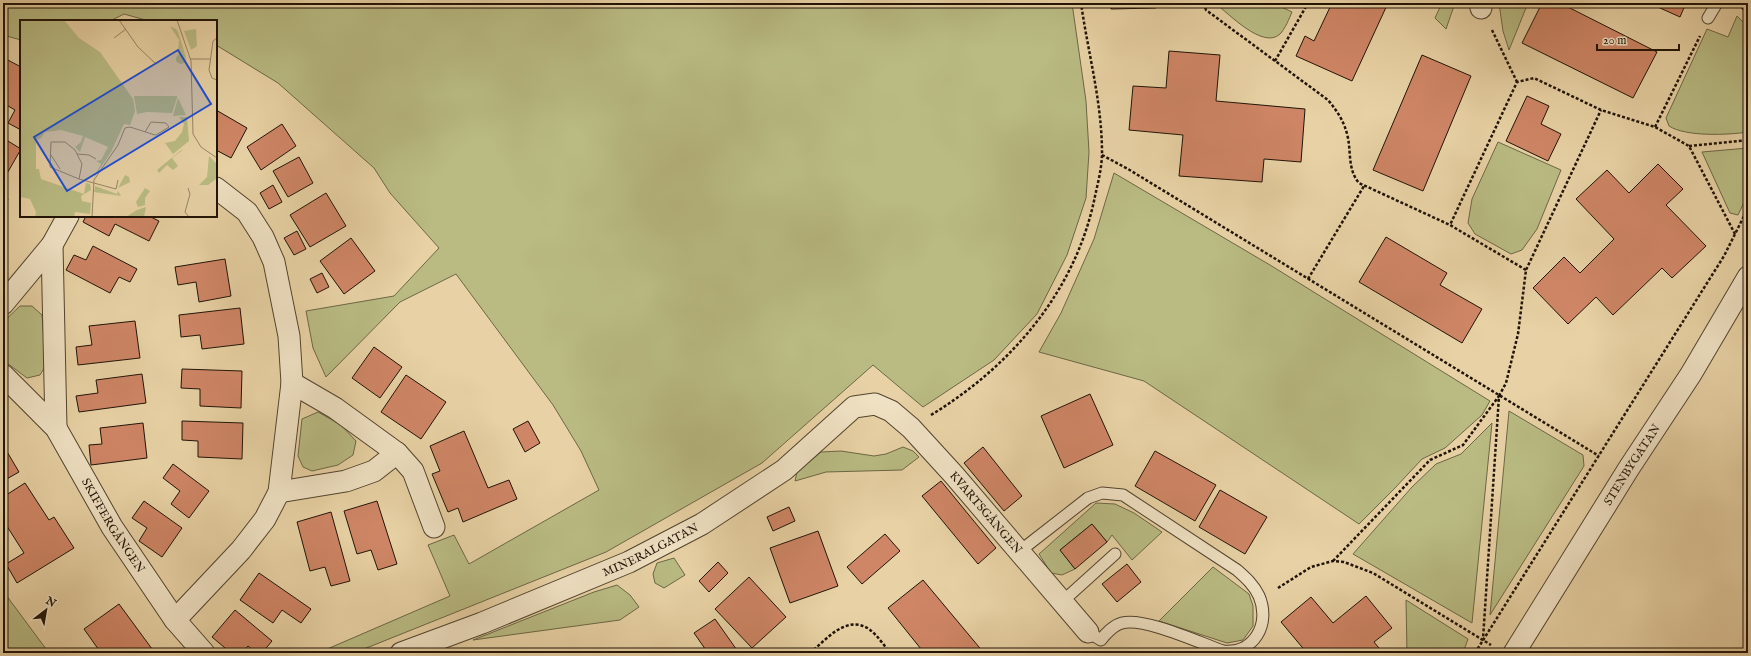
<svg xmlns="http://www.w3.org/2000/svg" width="1751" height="656" font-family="'IM FELL English',serif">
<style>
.green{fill:#b9bb83;stroke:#6c6745}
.building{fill:#cf8666;stroke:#201307}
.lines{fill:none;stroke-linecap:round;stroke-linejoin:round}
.service-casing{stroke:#52432e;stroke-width:13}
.minor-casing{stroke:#52432e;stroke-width:23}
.path{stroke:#201307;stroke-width:2.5;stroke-dasharray:3 2;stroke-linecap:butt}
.service{stroke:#f0e2c4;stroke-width:11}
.minor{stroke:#f0e2c4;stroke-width:21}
.labels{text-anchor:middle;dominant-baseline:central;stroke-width:3.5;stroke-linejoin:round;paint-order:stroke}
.street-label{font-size:12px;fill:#201307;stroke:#f0e2c4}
.inset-road{fill:none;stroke:#988666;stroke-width:1}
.view{fill:#1d4ed8;fill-opacity:0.15;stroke:#1d4ed8;stroke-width:2}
.inset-edge{fill:none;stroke:#201307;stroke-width:2}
</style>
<rect width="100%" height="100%" fill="#e8d2a5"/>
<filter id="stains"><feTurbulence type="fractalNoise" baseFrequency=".005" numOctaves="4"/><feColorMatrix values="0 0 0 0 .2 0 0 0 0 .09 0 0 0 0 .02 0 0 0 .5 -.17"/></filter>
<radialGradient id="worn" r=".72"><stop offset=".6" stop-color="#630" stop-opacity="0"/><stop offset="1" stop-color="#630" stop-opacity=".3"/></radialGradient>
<g class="green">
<polygon points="3,3 1072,3 1086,101 1089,152 1086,198 1067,255 1037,314 994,360 923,407 873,365 762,463 606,552 354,653 318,653 450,596 428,545 454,535 469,564 599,490 581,451 553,405 456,274 400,302 326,377 313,348 306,311 394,296 439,248 390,193 374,168 278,83 216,45 216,21 149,21 124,14 110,21 21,21 21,40 3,35"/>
<path d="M1215 3H1273L1292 12C1289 19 1285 29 1280 34 1263 50 1228 13 1215 3Z"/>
<polygon points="1442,3 1455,3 1446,29 1435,18"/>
<polygon points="1499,3 1528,3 1509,50 1503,31"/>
<path d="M1737 16 1748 27V132C1728 135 1686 137 1669 126L1666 118 1707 29 1728 37Z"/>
<polygon points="1498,142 1561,170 1537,229 1522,250 1511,254 1475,234 1468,223 1472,199"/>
<polygon points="1748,148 1748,194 1738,215 1730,213 1702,152"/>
<polygon points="1114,173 1270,265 1490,401 1482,415 1445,448 1422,459 1394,489 1359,524 1144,381 1039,352 1061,313 1094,239"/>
<polygon points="20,306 32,306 42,315 46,365 40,375 27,378 3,360 3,322"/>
<polygon points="1509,411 1583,455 1584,466 1490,615"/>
<polygon points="318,412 341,425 356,441 353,455 338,465 312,471 303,467 298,456 302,419"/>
<polygon points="1492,423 1472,623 1353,554 1412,487 1436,464 1461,454"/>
<polygon points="903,447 913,451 919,457 902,470 826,472 795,481 797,472 821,452 841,451 874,456 886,454"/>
<polygon points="1096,503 1115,504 1134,513 1162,532 1132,560 1112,535 1107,542 1092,524 1060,550 1075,569 1062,575 1051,573 1039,554"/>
<polygon points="674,558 685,575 664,588 655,583 653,574 657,563"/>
<polygon points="1213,567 1249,594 1253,606 1253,626 1243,640 1227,643 1159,621"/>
<polygon points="617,585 630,595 639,607 620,620 473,640 594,592"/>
<polygon points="3,591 49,653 3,653"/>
<polygon points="1406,600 1468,639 1463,653 1407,653"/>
</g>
<g class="building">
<polygon points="1110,3 1156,3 1156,8 1111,9"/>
<polygon points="1332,3 1388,3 1352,81 1296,56 1305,36 1314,41"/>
<polygon points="1542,3 1560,3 1657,52 1633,98 1522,43"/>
<polygon points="1649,3 1686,3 1680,17"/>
<polygon points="1169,51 1220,55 1216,101 1305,109 1301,162 1264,159 1262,182 1179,176 1183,135 1129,130 1133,86 1166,88"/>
<polygon points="1422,55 1471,76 1423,191 1373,170"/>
<polygon points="4,58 21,67 21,130 8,123 15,110 3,103 3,60"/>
<polygon points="1527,96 1549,106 1541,124 1561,134 1548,161 1506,141"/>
<polygon points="216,110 247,128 231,158 216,150"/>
<polygon points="282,124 296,146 261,170 247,147"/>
<polygon points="3,138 21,149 5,177 3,176"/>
<polygon points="299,157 313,183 288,197 273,171"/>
<polygon points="1658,164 1683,189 1666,205 1706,246 1672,278 1662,268 1613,315 1596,297 1568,324 1533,288 1564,257 1580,273 1614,239 1576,199 1607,170 1629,193"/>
<polygon points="273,185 282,202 269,209 260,193"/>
<polygon points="326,193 346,226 310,247 290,215"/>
<polygon points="3,196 8,199 3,208"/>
<polygon points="86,216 149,216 159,221 149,241 115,224 109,236 83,222"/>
<polygon points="297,231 306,249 294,255 284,238"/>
<polygon points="1386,237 1447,273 1440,285 1482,309 1462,343 1359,282"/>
<polygon points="351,238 375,271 344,294 320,261"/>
<polygon points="93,246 137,269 130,282 119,277 110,293 66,270 74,255 86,260"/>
<polygon points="225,259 231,296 199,302 196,282 178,285 175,267"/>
<polygon points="322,273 329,287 317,293 310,279"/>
<polygon points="240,308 244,344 202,349 200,335 181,337 179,315"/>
<polygon points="135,321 140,358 78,365 76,347 92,345 89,326"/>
<polygon points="374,347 402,367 380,398 352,378"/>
<polygon points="182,369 242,371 241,408 200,406 200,389 181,388"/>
<polygon points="142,374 146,403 79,412 76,396 98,393 96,380"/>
<polygon points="406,375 446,402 421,439 381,412"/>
<polygon points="1090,394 1113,445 1064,468 1041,416"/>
<polygon points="182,421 243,423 242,459 198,457 198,441 182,440"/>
<polygon points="528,421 540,443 525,452 513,429"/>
<polygon points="143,423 147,458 91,465 89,445 102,444 100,428"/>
<polygon points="464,431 488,488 509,480 517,499 463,522 458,508 448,512 432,474 440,471 430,446"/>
<polygon points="3,445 19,472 3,481"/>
<polygon points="983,447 1022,496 1004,511 964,463"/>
<polygon points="1155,451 1216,485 1195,521 1135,486"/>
<polygon points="173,464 209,491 189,518 171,504 180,491 163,478"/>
<polygon points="941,481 996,548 978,564 922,496"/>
<polygon points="25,483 49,520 54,517 74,548 17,583 6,564 24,553 3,520 3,497"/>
<polygon points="1220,490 1267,517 1245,554 1199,527"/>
<polygon points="144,501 182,528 162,557 139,541 147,528 132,518"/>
<polygon points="377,501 397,564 378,570 371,550 357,554 344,511"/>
<polygon points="789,507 795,521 773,531 767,517"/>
<polygon points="331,512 350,581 331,586 325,567 310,571 297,522"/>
<polygon points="1092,524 1107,542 1075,569 1060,550"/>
<polygon points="818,531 838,586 790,603 770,548"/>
<polygon points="885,534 900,551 862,584 847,567"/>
<polygon points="718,562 728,573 709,592 699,581"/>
<polygon points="1127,564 1141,582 1117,602 1102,584"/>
<polygon points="259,573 311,609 301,623 282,610 273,623 240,600"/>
<polygon points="749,577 786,617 752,648 715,609"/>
<polygon points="923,580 984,653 916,653 921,649 888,608"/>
<polygon points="1366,596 1392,628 1374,642 1383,653 1307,653 1281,622 1311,597 1333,623"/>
<polygon points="119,604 155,653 101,653 84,629"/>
<polygon points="235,610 272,641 262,653 256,653 248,646 242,653 231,653 212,637"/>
<polygon points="715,619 739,653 708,653 694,633"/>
</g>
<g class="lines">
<defs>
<g id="service">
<polyline points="1708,18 1717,3"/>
<path d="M1020 551 1088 498 1102 493 1123 495 1237 570C1246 578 1254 585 1259 596 1271 624 1254 654 1223 651 1200 643 1144 617 1122 623 1114 625 1105 634 1101 640L1088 632"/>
<polyline points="1063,601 1115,554"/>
</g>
<g id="minor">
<polyline points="1480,3 1481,8"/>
<polyline points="52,245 56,428"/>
<polyline points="3,304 52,245 68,216"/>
<path id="s1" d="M3 375 56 428 112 527 175 620 204 653"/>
<polyline points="292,383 335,408 397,453 413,471 434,527"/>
<polyline points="279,492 346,481 374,471 397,453"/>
<polyline points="175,620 241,550 265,519 279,492 292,383 289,336 274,262 263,237 247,212 216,188"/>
<path id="s2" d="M401 653 482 623 629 562 702 524 784 470 854 407 875 404 891 411 911 428 954 475 1088 632"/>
<path id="s3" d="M1514 653 1629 468 1691 374 1748 277"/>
</g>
</defs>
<use href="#service" class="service-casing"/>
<use href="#minor" class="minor-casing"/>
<g class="path">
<path d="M1204 3 1206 10 1328 100C1338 112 1345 123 1348 138 1351 154 1348 170 1359 183L1450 225"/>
<polyline points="1739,3 1748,16"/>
<polyline points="1492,30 1517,82"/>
<polyline points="1275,61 1308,3"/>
<polyline points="1655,127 1700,36"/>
<polyline points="1689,146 1748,140"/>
<polyline points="1102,155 1128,169 1599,456"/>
<polyline points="1526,270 1450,225 1517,82 1534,78 1601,110 1655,127 1689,146 1735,234"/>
<polyline points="1308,279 1364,186"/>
<polyline points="1499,396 1506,383 1518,334 1526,270 1601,110"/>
<path d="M931 415C1010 367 1074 293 1094 201 1097 186 1102 169 1102 153 1102 102 1088 53 1081 3"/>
<polyline points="1333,561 1430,460 1463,445 1499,396 1483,639"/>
<polyline points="1278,588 1311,567 1333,561 1344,562 1373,573 1491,645"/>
<path d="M810 653C826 640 846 614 869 629 877 635 884 645 890 653"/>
<polyline points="1475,653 1724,256 1748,208"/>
</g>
<use href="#service" class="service"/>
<use href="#minor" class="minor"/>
</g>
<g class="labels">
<g class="street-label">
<text stroke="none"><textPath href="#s3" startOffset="222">STENBYGATAN</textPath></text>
<text stroke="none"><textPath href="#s2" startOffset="698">KVARTSGÅNGEN</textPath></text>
<text stroke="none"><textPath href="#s1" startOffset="188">SKIFFERGÅNGEN</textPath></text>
<text stroke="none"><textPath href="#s2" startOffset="270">MINERALGATAN</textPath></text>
</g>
</g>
<g transform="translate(20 20)">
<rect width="197" height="197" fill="#e8d2a5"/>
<path d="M0 0H44L59 18 80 32 113 79 115 91 110 105 104 104 91 132 72 161 81 144 76 141 81 140 88 127 65 117 60 132 55 127 61 122 63 116 41 110 25 112 21 118 16 120V149H19L21 159 64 174 66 163 70 164 71 170 61 176 62 181 71 183 70 194 55 192 54 197H15L16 192 10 179 0 177ZM150 6 156 9 158 12 166 37 158 31 159 20ZM176 9 177 26 171 30 164 11ZM156 39a5 5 0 1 1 10 0a5 5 0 1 1-10 0ZM114 76H157V78L152 93 127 92 117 94ZM158 78 166 95 153 96ZM159 97H167L169 121 153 134 145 123 155 121 162 112 164 104ZM164 129 152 138 158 146 153 150 147 145 139 153 137 150 160 131 164 129H175ZM189 136 197 144 196 159 188 165H179L187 157ZM105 155 109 157 110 162 98 168ZM75 166 97 174 98 171 101 176 74 172ZM125 168 130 171 125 178V185L118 187 116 182ZM126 187 124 197H106L117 190Z" fill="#b9bb83"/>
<path class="inset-road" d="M99 0 118 27 136 44M157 0 171 41 173 114 181 127 197 138M94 18 106 9M197 18 193 21 189 50 192 58 197 60M170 39H191M57 134 69 135 76 139M31 135 40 149M59 159 62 144 55 130 45 122H31L30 147 59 159 96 169 98 160M168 168 170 174 165 192 169 197M72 197 74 160 98 125 105 108 110 107 135 115H136L149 107 146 103 131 102 125 112"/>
<path class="view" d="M158 30 191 84 47 171 14 117Z"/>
<rect width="197" height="197" class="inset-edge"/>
</g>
<rect width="1751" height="656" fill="none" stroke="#e8d2a5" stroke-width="16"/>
<rect x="4" y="4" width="1743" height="648" fill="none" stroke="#201307" stroke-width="2"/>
<rect x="8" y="8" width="1735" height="640" fill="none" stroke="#201307"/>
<g transform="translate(46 610) rotate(31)" stroke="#f0e2c4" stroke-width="3" paint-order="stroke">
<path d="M0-3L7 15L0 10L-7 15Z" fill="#201307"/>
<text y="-6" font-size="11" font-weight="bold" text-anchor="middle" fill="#201307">N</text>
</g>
<path d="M1597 44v6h82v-6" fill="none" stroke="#201307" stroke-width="2"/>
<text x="1603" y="44" font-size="12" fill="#201307" stroke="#f0e2c4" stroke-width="3" paint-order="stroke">20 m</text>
<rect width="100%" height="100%" filter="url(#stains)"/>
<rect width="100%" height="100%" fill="url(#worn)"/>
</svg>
